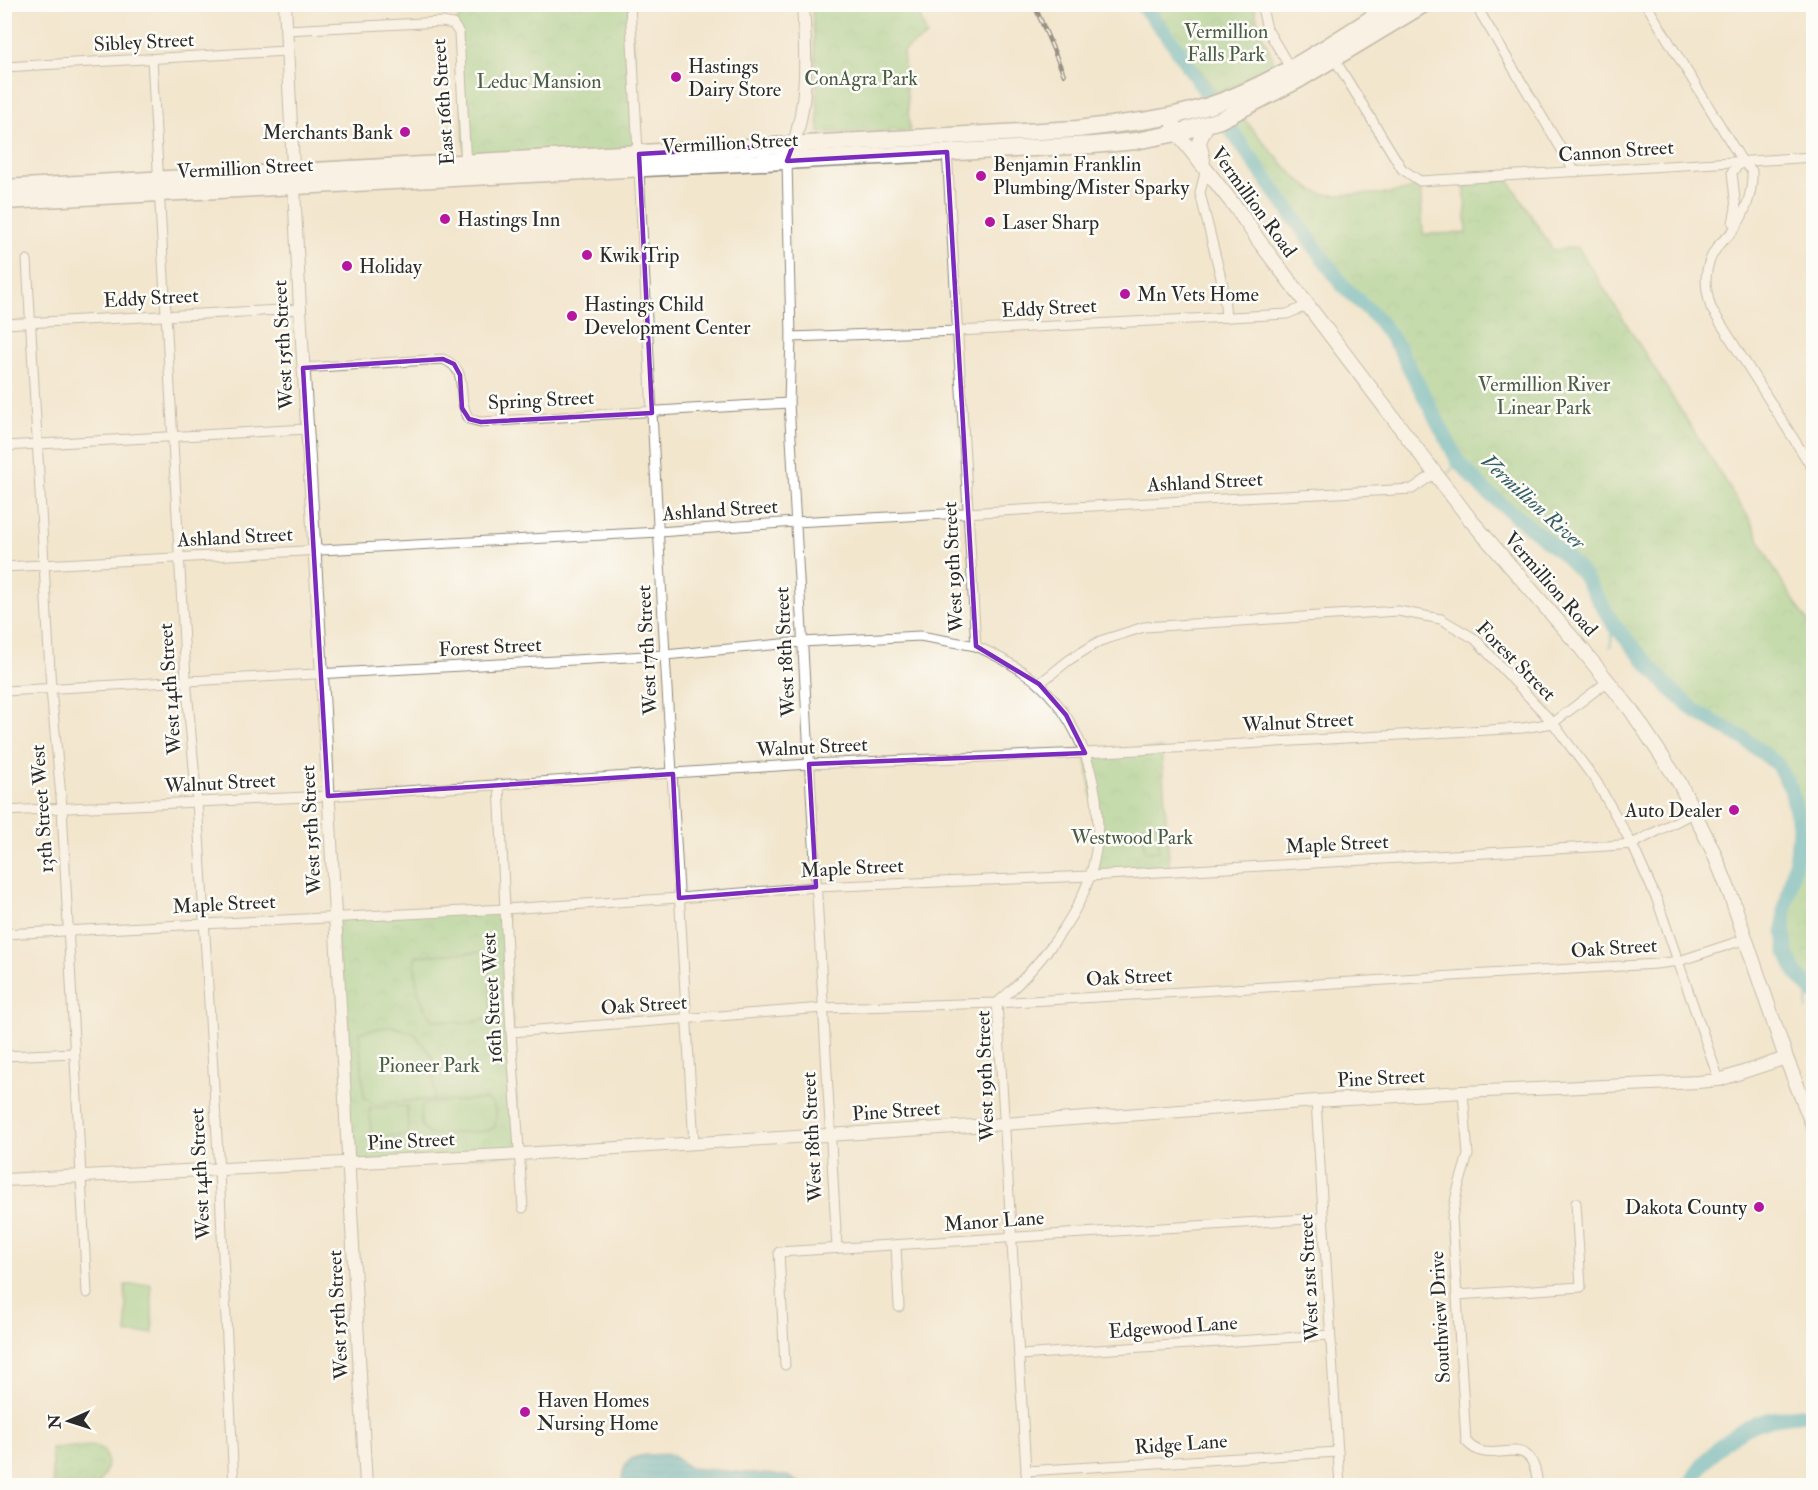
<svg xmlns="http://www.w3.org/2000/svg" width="1818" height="1490" font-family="'IM FELL Double Pica',serif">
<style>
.park{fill:url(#park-crowns);stroke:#5e7c58;stroke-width:1.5}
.pitch{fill:#90ce84;stroke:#5e7c58;stroke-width:1.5}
.water{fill:url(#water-rules);stroke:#366c76;stroke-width:1.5}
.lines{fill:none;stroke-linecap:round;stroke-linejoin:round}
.stream{stroke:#42aec0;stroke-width:2}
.river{stroke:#42aec0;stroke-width:15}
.street-casing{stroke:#8e887c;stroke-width:11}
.secondary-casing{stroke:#8e887c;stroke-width:14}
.primary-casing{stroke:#8e887c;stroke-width:16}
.highway-casing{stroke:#8e887c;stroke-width:19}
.street{stroke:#fff;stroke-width:9}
.secondary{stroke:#fff;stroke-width:12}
.primary{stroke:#fff;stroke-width:14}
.highway{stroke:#fff;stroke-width:16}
.rail-casing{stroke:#2b2b2b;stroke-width:4.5}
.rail{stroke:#fdfcf7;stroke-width:2;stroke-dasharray:7;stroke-linecap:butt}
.marked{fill:none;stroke:#7b2cbf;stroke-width:4.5;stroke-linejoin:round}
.poi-dot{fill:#b5179e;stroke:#fdfcf7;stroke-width:2}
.labels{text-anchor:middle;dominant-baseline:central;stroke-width:5;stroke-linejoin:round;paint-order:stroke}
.park-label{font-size:20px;fill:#495c46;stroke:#fdfcf7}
.street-label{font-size:20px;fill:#2b2b2b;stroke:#fdfcf7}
.poi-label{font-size:20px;fill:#2b2b2b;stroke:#fdfcf7;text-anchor:start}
.water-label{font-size:21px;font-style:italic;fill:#345f67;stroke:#fdfcf7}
</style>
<defs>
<pattern id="park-crowns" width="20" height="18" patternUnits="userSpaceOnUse" patternTransform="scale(1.5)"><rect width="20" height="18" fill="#90ce84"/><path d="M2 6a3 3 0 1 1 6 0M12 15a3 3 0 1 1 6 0" fill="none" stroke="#7cb172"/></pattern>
<pattern id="water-rules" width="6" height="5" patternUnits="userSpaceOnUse" patternTransform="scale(1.5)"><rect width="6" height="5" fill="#42aec0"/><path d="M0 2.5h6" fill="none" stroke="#378e9c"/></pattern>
</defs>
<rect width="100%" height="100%" fill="#fdfcf7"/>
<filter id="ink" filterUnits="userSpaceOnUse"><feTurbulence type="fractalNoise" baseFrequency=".0167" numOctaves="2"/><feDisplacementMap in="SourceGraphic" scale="12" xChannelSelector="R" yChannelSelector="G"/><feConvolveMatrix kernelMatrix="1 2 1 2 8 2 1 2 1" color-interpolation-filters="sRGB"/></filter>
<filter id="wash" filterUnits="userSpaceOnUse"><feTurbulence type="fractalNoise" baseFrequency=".008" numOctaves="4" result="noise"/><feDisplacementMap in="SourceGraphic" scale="24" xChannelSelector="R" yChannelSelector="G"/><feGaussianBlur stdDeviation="1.35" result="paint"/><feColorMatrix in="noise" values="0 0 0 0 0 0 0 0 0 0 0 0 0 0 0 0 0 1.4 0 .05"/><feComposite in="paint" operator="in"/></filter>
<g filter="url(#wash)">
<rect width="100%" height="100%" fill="#f2e6cd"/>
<g class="park">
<polygon points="474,5 630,5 639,154 465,163 459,33 453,24"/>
<polygon points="812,5 916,5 927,36 903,51 910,131 819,133"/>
<polygon points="1152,5 1254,5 1259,28 1275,63 1236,85 1217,93"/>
<path d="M1244 119C1260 137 1299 188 1320 193 1333 197 1349 194 1362 194 1382 194 1399 194 1417 186L1420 181 1423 234 1467 233 1464 179 1506 176 1553 250 1578 247 1742 508C1754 522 1759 541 1768 557 1781 582 1797 605 1813 629V993L1796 973 1787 954 1784 933 1785 909 1797 853 1799 825 1791 789 1777 764 1743 738 1698 713 1669 688 1614 625 1582 573 1563 554 1483 489 1458 461 1399 348 1377 318 1343 286 1228 126Z"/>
<polygon points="1161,748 1170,872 1090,876 1098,833 1085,753"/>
<polygon points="505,909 520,1154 349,1163 335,916"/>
<path d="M95 1446 104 1451C110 1463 106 1474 98 1485H53L51 1448Z"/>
</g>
<g class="pitch">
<polygon points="1157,824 1159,851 1145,852 1143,825"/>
<path d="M482 952 489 957 491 1016C474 1027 451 1022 432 1019 417 997 415 982 415 956Z"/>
<polygon points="392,1026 414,1033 432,1056 435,1099 374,1104 364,1097 359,1032"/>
<path d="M485 1099C497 1103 498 1117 494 1128L487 1131 431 1135C419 1130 419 1115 423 1105L428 1103Z"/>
<polygon points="407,1106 408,1135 371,1137 370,1108"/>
<polygon points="151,1284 153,1333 127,1334 125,1285"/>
</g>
<path class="water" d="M670 1454 690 1468 788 1476 803 1485H622C621 1450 643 1456 670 1454Z"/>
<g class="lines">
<g class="stream">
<polyline points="1171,40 1184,46 1201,48"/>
<polyline points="1448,474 1458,461"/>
<polyline points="1610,647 1614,625"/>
<polyline points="1807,1009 1808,988"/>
</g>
<g class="river">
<polyline points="1141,4 1171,40 1228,126 1343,286 1377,318 1399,348 1458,461 1483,489 1563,554 1582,573 1614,625 1669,688 1698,713 1743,738 1777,764 1791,789 1799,825 1797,853 1785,909 1784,933 1787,954 1796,973 1814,993"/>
<path d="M1689 1486C1706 1454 1736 1427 1771 1419 1785 1416 1800 1415 1814 1413"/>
</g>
</g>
</g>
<g filter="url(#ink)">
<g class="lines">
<defs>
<g id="street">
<polyline points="630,4 665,655 694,1144"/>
<polyline points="1261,4 1267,29 1292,71"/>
<polyline points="1475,4 1575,172"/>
<path d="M1646 4 1742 161 1752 171C1753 192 1745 216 1732 232 1728 237 1722 240 1718 246 1703 266 1704 285 1711 308L1814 471"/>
<polyline points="286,30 442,22 453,24 459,33 466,167"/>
<polyline points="1332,55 1402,169 1420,181 1814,157"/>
<polyline points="152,59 186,679 197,801 219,1171 234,1486"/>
<polyline points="4,67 286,51"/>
<path d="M947 150 976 646C998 656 1019 667 1038 683 1088 727 1111 812 1090 876 1075 922 1034 972 997 1003L1027 1486"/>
<polyline points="787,161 791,337 789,403 837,1248"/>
<polyline points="1206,168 1200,193 1223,286 1226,317"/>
<polyline points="1733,223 1736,208 1732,172 1742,161"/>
<polyline points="27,260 51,689 62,808 87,1293"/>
<polyline points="4,324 300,309"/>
<polyline points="791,337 958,331 1287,314 1306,306"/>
<path d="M303 368 443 359C472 371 454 394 469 419L481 422 789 403"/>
<polyline points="4,446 307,429"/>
<polyline points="4,567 659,532 795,522 1412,489 1434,474"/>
<polyline points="1039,684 1069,660 1100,641 1144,627 1398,611 1441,619 1475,639 1553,723 1596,781 1632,844 1657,900 1719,1080"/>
<polyline points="4,691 665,655 802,642 920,636 976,646"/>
<polyline points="499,786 511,1032 523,1208"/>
<polyline points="4,811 328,796 809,764 1085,753 1523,728 1553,723 1608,681"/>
<polyline points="4,934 505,909 679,898 816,887 1090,876 1607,846 1632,844 1695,812"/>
<polyline points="511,1032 823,1008 997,1003 1656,964 1679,961 1746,939"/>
<polyline points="4,1056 75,1053"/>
<path d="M1463 1092 1468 1155 1457 1192 1452 1217 1466 1441C1492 1473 1532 1421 1538 1486"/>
<polyline points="1316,1101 1340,1486"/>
<polyline points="896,1245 899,1307"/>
<polyline points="1457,1295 1581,1287 1576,1203"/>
<polyline points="1019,1355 1330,1335"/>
<polyline points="785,1365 779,1252 1323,1218"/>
<polyline points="1026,1471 1338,1452"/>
</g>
<g id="secondary">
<polyline points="285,4 300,309 322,675 366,1486"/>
<path d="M791 151C809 105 806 54 803 4"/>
<polyline points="4,1180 520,1154 1004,1124 1316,1101 1463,1092 1698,1082 1719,1080 1786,1058"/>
</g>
<g id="primary">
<polyline points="1171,116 1177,133 1237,209 1259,241 1469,518 1581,648 1631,710 1679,782 1713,851 1731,896 1786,1058 1814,1128"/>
<polyline points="1203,160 1199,142 1206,126"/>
</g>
<g id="highway">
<path d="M4 188 1077 129C1116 124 1157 121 1195 110 1267 90 1332 43 1394 4"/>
<polyline points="4,201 1093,145 1136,141 1177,133 1220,120 1298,80 1424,4"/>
</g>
</defs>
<use href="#street" class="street-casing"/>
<use href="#secondary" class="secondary-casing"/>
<use href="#primary" class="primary-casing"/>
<use href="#highway" class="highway-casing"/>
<use href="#street" class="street"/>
<use href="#secondary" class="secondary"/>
<use href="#primary" class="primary"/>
<use href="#highway" class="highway"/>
<defs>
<polyline id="rail" points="1034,4 1064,75"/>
</defs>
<use href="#rail" class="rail-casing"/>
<use href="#rail" class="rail"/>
</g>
</g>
<path d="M0 0H1818V1490H0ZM793 145 787 161 947 152 976 646 1039 684 1066 715 1085 753 809 764 816 887 679 898 673 774 328 796 303 368 443 359 454 364 460 375 462 408 469 419 481 422 652 413 639 154Z" fill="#f2e6cd" fill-opacity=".55" fill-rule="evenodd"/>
<path class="marked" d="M793 145 787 161 947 152 976 646 1039 684 1066 715 1085 753 809 764 816 887 679 898 673 774 328 796 303 368 443 359 454 364 460 375 462 408 469 419 481 422 652 413 639 154Z"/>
<g class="poi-dot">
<circle cx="676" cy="77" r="6"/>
<circle cx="405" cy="132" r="6"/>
<circle cx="981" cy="176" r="6"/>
<circle cx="445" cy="219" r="6"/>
<circle cx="990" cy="222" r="6"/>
<circle cx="587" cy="255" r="6"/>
<circle cx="347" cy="266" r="6"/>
<circle cx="1125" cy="294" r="6"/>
<circle cx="572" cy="316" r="6"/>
<circle cx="1734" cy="810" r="6"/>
<circle cx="1759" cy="1207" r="6"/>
<circle cx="525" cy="1412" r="6"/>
</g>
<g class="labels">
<g class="park-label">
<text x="1226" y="31">Vermillion<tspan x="1226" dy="23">Falls Park</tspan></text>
<text x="861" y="78">ConAgra Park</text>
<text x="539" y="81">Leduc Mansion</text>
<text x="1544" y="384">Vermillion River<tspan x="1544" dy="23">Linear Park</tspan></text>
<text x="1132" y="837">Westwood Park</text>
<text x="429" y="1065">Pioneer Park</text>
</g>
<g class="street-label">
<text transform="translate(144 42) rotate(-3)">Sibley Street</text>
<text transform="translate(443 102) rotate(-94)">East 16th Street</text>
<text transform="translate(730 143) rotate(-3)">Vermillion Street</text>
<text transform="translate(1616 151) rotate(-4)">Cannon Street</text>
<text transform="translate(245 168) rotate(-3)">Vermillion Street</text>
<text transform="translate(1254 202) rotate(54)">Vermillion Road</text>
<text transform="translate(151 298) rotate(-3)">Eddy Street</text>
<text transform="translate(1049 308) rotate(-3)">Eddy Street</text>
<text transform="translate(283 345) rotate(-93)">West 15th Street</text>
<text transform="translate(541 400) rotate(-3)">Spring Street</text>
<text transform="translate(1205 482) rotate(-3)">Ashland Street</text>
<text transform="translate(720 510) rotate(-4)">Ashland Street</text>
<text transform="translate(235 537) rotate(-3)">Ashland Street</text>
<text transform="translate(953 567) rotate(-93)">West 19th Street</text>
<text transform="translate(1551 584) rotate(49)">Vermillion Road</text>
<text transform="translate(490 647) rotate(-3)">Forest Street</text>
<text transform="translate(647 650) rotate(-93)">West 17th Street</text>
<text transform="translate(785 652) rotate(-93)">West 18th Street</text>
<text transform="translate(1516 661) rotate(45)">Forest Street</text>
<text transform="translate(170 689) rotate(-94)">West 14th Street</text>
<text transform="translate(1298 722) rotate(-3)">Walnut Street</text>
<text transform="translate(812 747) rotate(-3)">Walnut Street</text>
<text transform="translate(220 783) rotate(-3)">Walnut Street</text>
<text transform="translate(42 809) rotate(-94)">13th Street West</text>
<text transform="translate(311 830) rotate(-93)">West 15th Street</text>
<text transform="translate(1337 844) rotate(-3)">Maple Street</text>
<text transform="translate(852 868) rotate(-3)">Maple Street</text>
<text transform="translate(224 904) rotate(-3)">Maple Street</text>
<text transform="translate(1614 948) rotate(-4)">Oak Street</text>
<text transform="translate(1129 977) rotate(-3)">Oak Street</text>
<text transform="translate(492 998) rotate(-93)">16th Street West</text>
<text transform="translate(644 1005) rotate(-4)">Oak Street</text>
<text transform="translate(985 1076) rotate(-92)">West 19th Street</text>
<text transform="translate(1381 1078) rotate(-3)">Pine Street</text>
<text transform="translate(896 1111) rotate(-4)">Pine Street</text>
<text transform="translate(812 1137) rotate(-93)">West 18th Street</text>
<text transform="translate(411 1141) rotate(-3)">Pine Street</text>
<text transform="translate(200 1174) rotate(-93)">West 14th Street</text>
<text transform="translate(994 1221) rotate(-4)">Manor Lane</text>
<text transform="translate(1309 1278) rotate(-93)">West 21st Street</text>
<text transform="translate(338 1315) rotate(-93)">West 15th Street</text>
<text transform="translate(1440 1317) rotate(-93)">Southview Drive</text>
<text transform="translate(1173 1327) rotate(-4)">Edgewood Lane</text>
<text transform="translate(1181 1444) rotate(-4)">Ridge Lane</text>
</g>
<g class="poi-label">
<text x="688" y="66">Hastings<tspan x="688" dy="23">Dairy Store</tspan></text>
<text x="393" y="132" text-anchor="end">Merchants Bank</text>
<text x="993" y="164">Benjamin Franklin<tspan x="993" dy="23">Plumbing/Mister Sparky</tspan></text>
<text x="457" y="219">Hastings Inn</text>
<text x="1002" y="222">Laser Sharp</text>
<text x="599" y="255">Kwik Trip</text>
<text x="359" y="266">Holiday</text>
<text x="1137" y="294">Mn Vets Home</text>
<text x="584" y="304">Hastings Child<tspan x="584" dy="23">Development Center</tspan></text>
<text x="1722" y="810" text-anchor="end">Auto Dealer</text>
<text x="1747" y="1207" text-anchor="end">Dakota County</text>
<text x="537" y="1400">Haven Homes<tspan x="537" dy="23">Nursing Home</tspan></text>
</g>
<g class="water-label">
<text transform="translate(1533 502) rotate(42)">Vermillion River</text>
</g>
</g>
<rect width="1818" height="1490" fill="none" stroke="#fdfcf7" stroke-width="24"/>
<g transform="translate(69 1421) rotate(267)" stroke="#fdfcf7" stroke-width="4.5" paint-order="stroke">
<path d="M0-4.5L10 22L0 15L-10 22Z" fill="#2b2b2b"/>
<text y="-9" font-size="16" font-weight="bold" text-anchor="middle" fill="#2b2b2b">N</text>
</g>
</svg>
